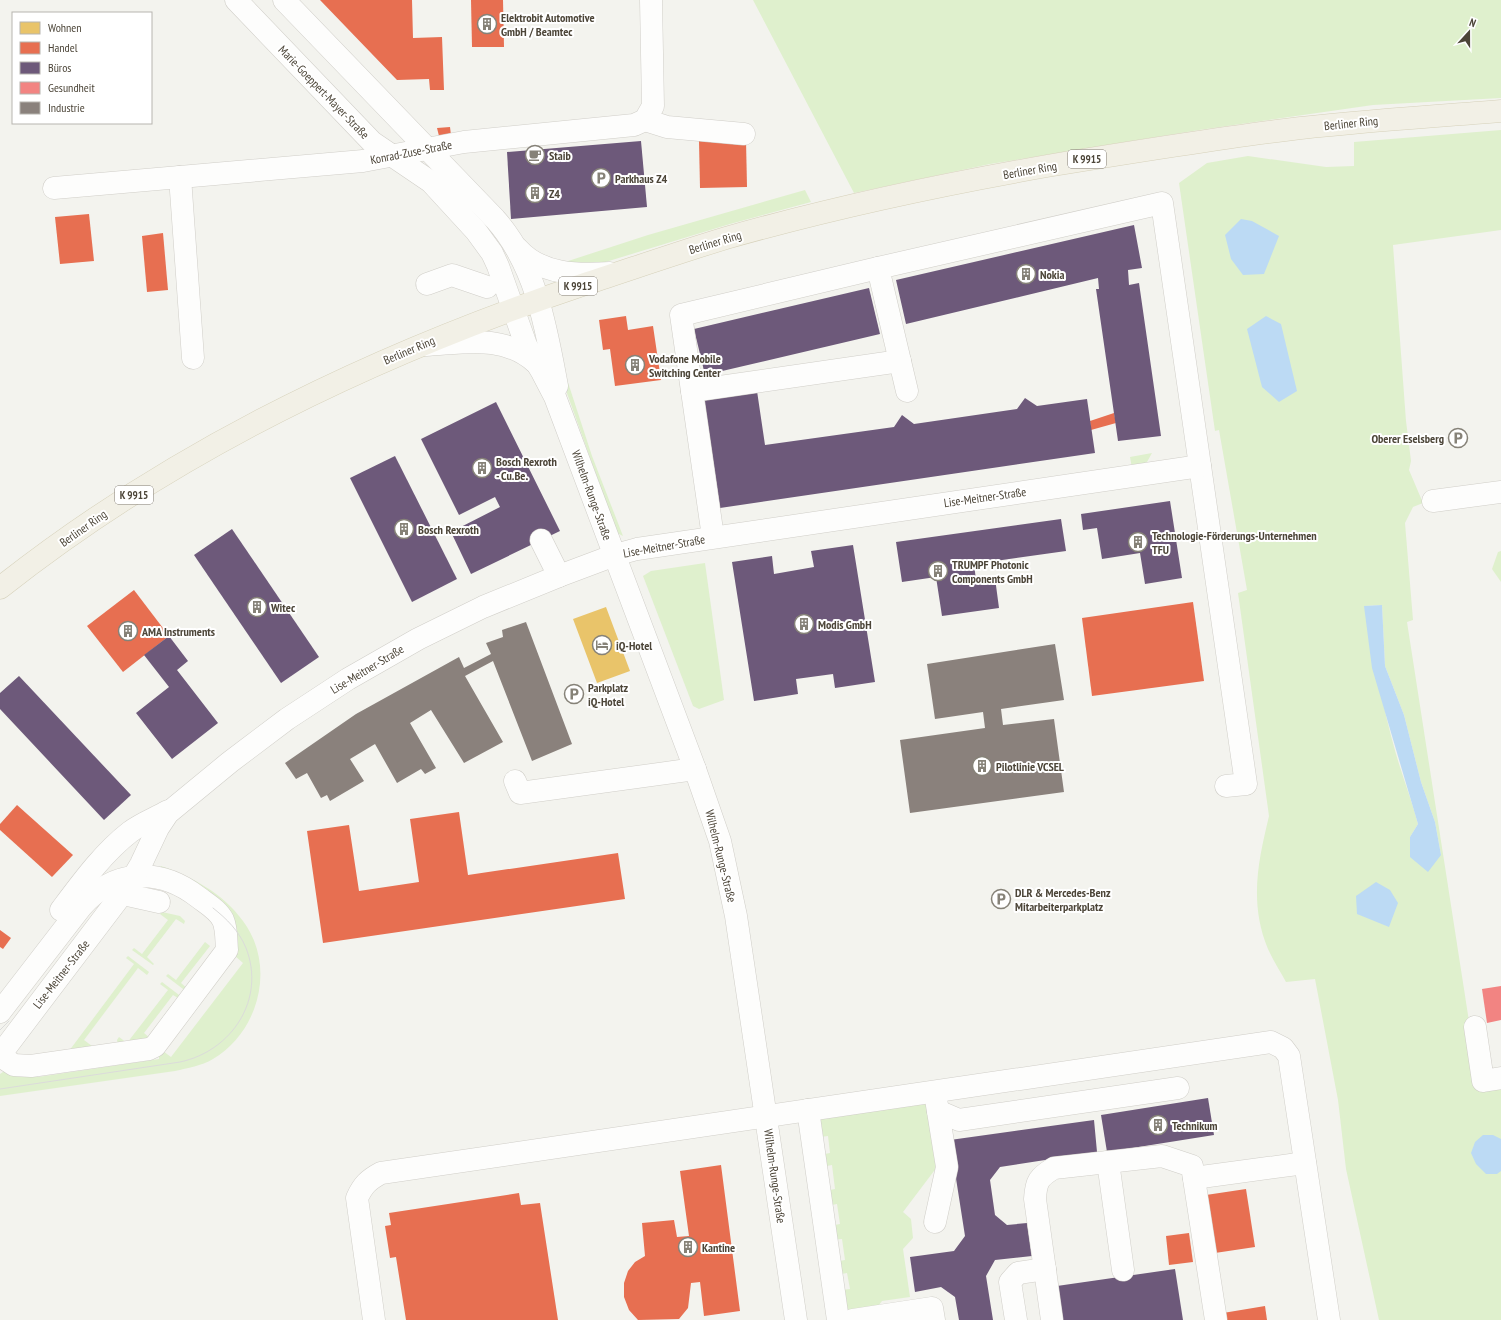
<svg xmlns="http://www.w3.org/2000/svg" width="1501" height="1320" font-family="'PT Sans Narrow',sans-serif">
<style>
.green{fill:#dff0cd;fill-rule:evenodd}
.water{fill:#bcdaf4}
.homes{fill:#e9c46a}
.shops{fill:#e76f51}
.offices{fill:#6d597a}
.health{fill:#f28482}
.industry{fill:#8a817c}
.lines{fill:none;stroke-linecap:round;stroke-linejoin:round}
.minor-casing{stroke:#d0cec8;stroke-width:23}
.major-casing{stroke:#d6d1ba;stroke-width:23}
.minor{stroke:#fdfdfc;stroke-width:22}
.major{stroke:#f2f0e6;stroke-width:22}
.tram{stroke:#dbdbda;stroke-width:1}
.labels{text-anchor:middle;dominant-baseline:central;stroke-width:4;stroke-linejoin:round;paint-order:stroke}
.shield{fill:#fff;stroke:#827d74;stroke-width:1}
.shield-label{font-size:11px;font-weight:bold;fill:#4c4538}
.poi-label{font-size:12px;font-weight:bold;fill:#4c4538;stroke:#fff;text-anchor:start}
.street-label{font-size:12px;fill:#4c4538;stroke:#fff}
</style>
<rect width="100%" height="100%" fill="#f3f3ee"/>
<g class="green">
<polygon points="753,0 1501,0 1501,98 1373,105 1199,130 990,164 854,193"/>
<path d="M1501 130V230L1393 245 1406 421 1411 461 1409 470 1423 503 1413 507 1405 523 1413 620 1407 622 1480 1092 1501 1089V1320H1379L1346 1169 1338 1100 1315 979 1286 982C1280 971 1273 960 1268 949 1249 903 1258 862 1269 816L1238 593 1247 590 1219 430 1215 431 1179 183 1207 163 1248 156 1326 167 1354 166V142ZM1382 605 1385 666 1404 715 1421 782 1435 822 1441 855 1410 837 1418 824C1412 801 1403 778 1396 754 1382 706 1374 655 1365 606Z"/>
<polygon points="805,190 811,202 730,224 599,264 562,263 648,235"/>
<polygon points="559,355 592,456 623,536 617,533 554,357"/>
<polygon points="1152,453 1147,462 1132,468 1130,457"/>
<polygon points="1501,551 1501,582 1492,569 1498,552"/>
<polygon points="705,563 724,700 699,709 693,706 643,576 651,571"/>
<path d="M161 866C192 877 223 893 243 921 276 965 260 1031 213 1059 201 1066 188 1068 175 1071L0 1096V1074L3 1072H37L38 1077 159 1059V1055L163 1051 171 1057 243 963 235 956 233 940 158 873Z"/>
<polygon points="162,912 180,916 185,921 184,924 176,919 147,957 154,964 153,965 132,950 134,948 142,954 168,920 160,914"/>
<polygon points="205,942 210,946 181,983 189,990 187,992 166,976 168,974 176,980"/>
<polygon points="128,956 149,972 147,975 138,968 84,1040 92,1046 90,1049 66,1055 134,964 126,958"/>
<path d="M162 982 183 998 181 1000 173 995 144 1033 151 1039C143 1045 126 1048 118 1045L117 1040 119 1037 127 1043 168 990 160 984Z"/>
<polygon points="930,1103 937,1167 903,1212 911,1219 913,1238 903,1249 910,1297 882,1301 874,1311 841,1316 835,1291 850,1289 847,1273 836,1275 834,1262 845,1260 842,1239 831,1240 829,1226 840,1224 837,1204 826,1206 824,1191 835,1189 832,1165 821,1167 819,1155 830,1153 828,1136 813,1138 815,1119"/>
</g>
<g class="water">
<polygon points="1241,219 1252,221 1279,236 1264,274 1243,275 1231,259 1225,235"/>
<polygon points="1266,316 1281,324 1297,391 1279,402 1262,387 1247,329"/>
<polygon points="1382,605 1385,666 1404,715 1421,782 1435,822 1441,855 1428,872 1410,857 1410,837 1418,824 1372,668 1364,606"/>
<polygon points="1376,882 1390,890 1398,903 1389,927 1357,914 1356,896"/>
<polygon points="1483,1135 1493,1135 1501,1139 1501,1171 1497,1174 1486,1174 1476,1164 1471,1153 1475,1142"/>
</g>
<polygon class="homes" points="606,607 630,671 597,683 573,619"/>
<g class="shops">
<polygon points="320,0 412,0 413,38 442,37 444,90 430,90 429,79 397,80"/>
<polygon points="471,0 503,0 504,47 472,47"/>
<polygon points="450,127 451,135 439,136 437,128"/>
<polygon points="746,140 747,187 700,188 699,141"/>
<polygon points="89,214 94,261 60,264 55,217"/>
<polygon points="163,233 168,290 147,292 142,236"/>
<polygon points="626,316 628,330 653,326 661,380 615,386 610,349 603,350 599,320"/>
<polygon points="1114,413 1116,423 1091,430 1090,421"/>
<polygon points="134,590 169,636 123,672 87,626"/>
<polygon points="1193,602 1204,681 1092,696 1082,618"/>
<polygon points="17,805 73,855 52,877 0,830 0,824"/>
<polygon points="459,812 468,875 618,853 625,899 323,943 307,831 349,825 359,891 419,882 410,819"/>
<polygon points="0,930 11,938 3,949 0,947"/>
<polygon points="721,1165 740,1311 704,1316 700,1282 691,1283 688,1308 679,1319 638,1320 629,1310 624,1297 624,1283 628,1271 635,1262 645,1256 642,1223 674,1220 677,1237 689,1236 680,1171"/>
<polygon points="1246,1189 1255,1247 1215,1253 1206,1195"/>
<polygon points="519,1193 521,1205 540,1203 558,1320 406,1320 396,1257 390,1258 385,1226 391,1225 389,1213"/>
<polygon points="1189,1233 1193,1262 1169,1265 1166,1236"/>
<polygon points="1265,1306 1267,1320 1224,1320 1223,1313"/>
</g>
<g class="offices">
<polygon points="641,141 647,207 511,219 507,152"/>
<polygon points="1134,225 1142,268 1128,270 1129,285 1139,283 1161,436 1118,441 1096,289 1099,289 1098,278 906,324 896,280"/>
<polygon points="869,288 880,334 705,375 694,329"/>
<polygon points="757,391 765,445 894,427 902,415 914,424 1017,409 1025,398 1037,406 1087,399 1095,453 720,508 704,399"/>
<polygon points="496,402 560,531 471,574 451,532 500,507 495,497 459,515 421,439"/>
<polygon points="395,456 457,579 412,602 350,478"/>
<polygon points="1170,501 1182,578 1145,584 1140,553 1102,559 1097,528 1083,530 1081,514"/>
<polygon points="1061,519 1066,551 974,564 976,580 995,578 999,608 942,616 936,577 902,582 896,542"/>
<polygon points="232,529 319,657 281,683 194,555"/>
<polygon points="853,545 875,682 835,688 833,674 796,679 798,694 754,701 732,562 772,556 774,574 814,567 811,551"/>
<polygon points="169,636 188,661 177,670 218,723 172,759 136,713 169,687 144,655"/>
<polygon points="19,676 131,795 104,820 0,709 0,693"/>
<polygon points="1208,1098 1214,1135 1107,1152 1101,1115"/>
<polygon points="1094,1120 1097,1152 1000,1167 990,1180 995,1215 1007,1225 1027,1223 1032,1256 995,1260 986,1276 993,1320 959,1320 955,1297 941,1287 915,1292 910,1257 954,1251 965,1236 950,1140"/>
<polygon points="1175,1269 1183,1320 1054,1320 1050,1287"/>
</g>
<polygon class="health" points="1501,986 1501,1020 1487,1023 1482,989"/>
<g class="industry">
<polygon points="526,622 572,744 532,761 493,661 465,676 503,742 464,763 431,710 410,723 436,768 425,774 421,769 397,783 375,744 350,759 364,781 330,801 327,795 321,798 307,773 296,779 285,763 356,714 459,657 464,668 491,654 486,643 503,637 502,630"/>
<polygon points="1055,644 1064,700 1001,709 1003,725 1054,719 1064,792 910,813 900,740 985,728 983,712 935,719 927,664"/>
</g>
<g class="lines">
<defs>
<g id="minor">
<polyline points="236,0 372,142 431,182 476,231 492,253 498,266 526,345 542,372 555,397 695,769 720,841 736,916 796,1320"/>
<path d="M284 0 495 219C536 265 546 327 557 386"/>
<polyline points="645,120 667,127 744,134"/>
<polyline points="180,177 193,358"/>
<polyline points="54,188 363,161 464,142 634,125 645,120 653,106 651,0"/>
<path d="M518 249C541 275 578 275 610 273"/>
<polyline points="427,284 452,275 487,287"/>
<path d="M426 345C465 343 503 334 535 362"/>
<polyline points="692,391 681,315 878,268"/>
<polyline points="907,391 878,268 1162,203 1246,784 1226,786"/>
<polyline points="1433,501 1501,492"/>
<polyline points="713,537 692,391 900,361"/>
<polyline points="541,540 559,576"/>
<polyline points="515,781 520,793 695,769"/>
<polyline points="112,885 123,894 159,902"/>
<path d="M61 910C82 882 103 853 130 832 142 823 156 818 168 811"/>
<path d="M0 1012 81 907C114 869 159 867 198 897 207 904 218 910 223 920 227 929 226 940 227 950L155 1046 149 1049 31 1066 14 1065 0 1056"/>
<polyline points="1475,1027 1483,1081 1501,1078"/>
<polyline points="0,1055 128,886 141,864 158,828 168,813 230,762 287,719 348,679 418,639 483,607 559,576 615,555 637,549 1200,466"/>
<polyline points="808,1110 838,1320"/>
<polyline points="938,1111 959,1120 1178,1088"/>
<polyline points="1108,1162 1123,1270"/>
<polyline points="1194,1178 1305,1163"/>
<polyline points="935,1222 947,1167 936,1099"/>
<path d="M374 1320 357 1198C363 1185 368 1180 381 1173L1271 1042 1283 1048 1289 1056 1329 1320"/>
<polyline points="853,1320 932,1308 934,1320"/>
<polyline points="1016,1320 1010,1282 1018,1273 1045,1269"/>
<path d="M1052 1320 1035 1199C1036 1181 1039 1177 1054 1168L1162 1156 1192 1166 1216 1320"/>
</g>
<path id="major" d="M0 588C174 450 378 353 588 283 634 268 680 252 726 238 831 208 939 185 1047 166 1126 153 1205 140 1285 130 1357 121 1429 117 1501 111"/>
</defs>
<use href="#minor" class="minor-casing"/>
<use href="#major" class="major-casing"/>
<use href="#minor" class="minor"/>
<use href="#major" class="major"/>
<g class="tram">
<polyline points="0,1030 9,1021"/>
<path d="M0 1089 180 1062C232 1051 266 999 246 948 239 931 227 919 213 908"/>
</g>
</g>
<defs>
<symbol id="building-ring" viewBox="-11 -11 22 22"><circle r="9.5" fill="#fff" stroke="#868278" stroke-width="1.5"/><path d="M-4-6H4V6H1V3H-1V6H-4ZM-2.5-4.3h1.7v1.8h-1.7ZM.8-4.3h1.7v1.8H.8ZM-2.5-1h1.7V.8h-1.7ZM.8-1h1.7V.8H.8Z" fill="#868278"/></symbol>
<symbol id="cafe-ring" viewBox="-11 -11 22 22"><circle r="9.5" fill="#fff" stroke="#868278" stroke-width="1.5"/><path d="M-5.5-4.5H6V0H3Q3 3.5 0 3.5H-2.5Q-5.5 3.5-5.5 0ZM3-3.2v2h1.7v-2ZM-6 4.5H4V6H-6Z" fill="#868278"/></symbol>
<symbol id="parking-ring" viewBox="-11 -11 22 22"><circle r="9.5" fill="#fff" stroke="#868278" stroke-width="1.5"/><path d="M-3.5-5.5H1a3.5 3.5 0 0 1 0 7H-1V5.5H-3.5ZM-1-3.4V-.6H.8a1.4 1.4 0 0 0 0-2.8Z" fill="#868278"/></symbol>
<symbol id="hotel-ring" viewBox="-11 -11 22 22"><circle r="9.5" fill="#fff" stroke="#868278" stroke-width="1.5"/><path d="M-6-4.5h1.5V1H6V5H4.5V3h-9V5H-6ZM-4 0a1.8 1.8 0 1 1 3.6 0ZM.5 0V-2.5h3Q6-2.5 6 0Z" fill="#868278"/></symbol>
</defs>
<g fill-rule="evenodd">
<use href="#building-ring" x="476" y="13" width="22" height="22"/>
<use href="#cafe-ring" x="524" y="144" width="22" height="22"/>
<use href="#parking-ring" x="590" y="167" width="22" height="22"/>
<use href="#building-ring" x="524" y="182" width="22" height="22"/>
<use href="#building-ring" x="1015" y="263" width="22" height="22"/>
<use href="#building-ring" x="624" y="354" width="22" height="22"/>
<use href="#parking-ring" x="1447" y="427" width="22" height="22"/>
<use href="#building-ring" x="471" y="457" width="22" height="22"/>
<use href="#building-ring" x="393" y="518" width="22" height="22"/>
<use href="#building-ring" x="1127" y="531" width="22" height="22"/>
<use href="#building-ring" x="927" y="560" width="22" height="22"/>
<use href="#building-ring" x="246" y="596" width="22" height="22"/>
<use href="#building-ring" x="793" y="613" width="22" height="22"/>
<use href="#building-ring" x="117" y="620" width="22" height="22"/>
<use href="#hotel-ring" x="591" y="634" width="22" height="22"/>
<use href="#parking-ring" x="563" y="683" width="22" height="22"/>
<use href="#building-ring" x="971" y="755" width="22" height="22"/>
<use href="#parking-ring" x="990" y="888" width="22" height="22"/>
<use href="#building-ring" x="1147" y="1114" width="22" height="22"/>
<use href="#building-ring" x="677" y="1236" width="22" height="22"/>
</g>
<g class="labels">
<g class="shield">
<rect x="1068" y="150" width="38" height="18" rx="3"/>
<rect x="559" y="277" width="38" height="18" rx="3"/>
<rect x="115" y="486" width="38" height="18" rx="3"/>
</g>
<g class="shield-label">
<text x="1087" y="159">K 9915</text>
<text x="578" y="286">K 9915</text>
<text x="134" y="495">K 9915</text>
</g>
<g class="poi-label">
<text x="501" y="17">Elektrobit Automotive<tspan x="501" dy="14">GmbH / Beamtec</tspan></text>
<text x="549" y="155">Staib</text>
<text x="615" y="178">Parkhaus Z4</text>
<text x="549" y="193">Z4</text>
<text x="1040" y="274">Nokia</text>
<text x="649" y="358">Vodafone Mobile<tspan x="649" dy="14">Switching Center</tspan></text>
<text x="1444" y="438" text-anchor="end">Oberer Eselsberg</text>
<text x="496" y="461">Bosch Rexroth<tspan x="496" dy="14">- Cu.Be.</tspan></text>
<text x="418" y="529">Bosch Rexroth</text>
<text x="1152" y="535">Technologie-Förderungs-Unternehmen<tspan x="1152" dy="14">TFU</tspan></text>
<text x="952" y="564">TRUMPF Photonic<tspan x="952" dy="14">Components GmbH</tspan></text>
<text x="271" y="607">Witec</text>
<text x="818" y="624">Modis GmbH</text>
<text x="142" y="631">AMA Instruments</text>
<text x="616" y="645">iQ-Hotel</text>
<text x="588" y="687">Parkplatz<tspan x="588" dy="14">iQ-Hotel</tspan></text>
<text x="996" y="766">Pilotlinie VCSEL</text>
<text x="1015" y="892">DLR &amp; Mercedes-Benz<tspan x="1015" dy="14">Mitarbeiterparkplatz</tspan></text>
<text x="1172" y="1125">Technikum</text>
<text x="702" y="1247">Kantine</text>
</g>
<g class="street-label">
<text transform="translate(324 92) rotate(46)">Marie-Goeppert-Mayer-Straße</text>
<text transform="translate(1351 123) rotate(-6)">Berliner Ring</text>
<text transform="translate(411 152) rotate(-11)">Konrad-Zuse-Straße</text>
<text transform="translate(1030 170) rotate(-10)">Berliner Ring</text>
<text transform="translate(715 242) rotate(-17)">Berliner Ring</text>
<text transform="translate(409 350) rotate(-23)">Berliner Ring</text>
<text transform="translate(592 495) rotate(70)">Wilhelm-Runge-Straße</text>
<text transform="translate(985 497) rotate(-8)">Lise-Meitner-Straße</text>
<text transform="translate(83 528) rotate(-35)">Berliner Ring</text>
<text transform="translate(664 546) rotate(-10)">Lise-Meitner-Straße</text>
<text transform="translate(367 669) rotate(-31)">Lise-Meitner-Straße</text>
<text transform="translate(721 856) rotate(76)">Wilhelm-Runge-Straße</text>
<text transform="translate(61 974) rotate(-52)">Lise-Meitner-Straße</text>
<text transform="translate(775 1176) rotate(82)">Wilhelm-Runge-Straße</text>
</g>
</g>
<rect x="12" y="12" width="140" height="112" fill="#ffffff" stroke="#b7b5af"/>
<rect x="20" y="22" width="20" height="12" fill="#e9c46a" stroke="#b7b5af"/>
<text x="48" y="32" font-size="12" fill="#4c4538">Wohnen</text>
<rect x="20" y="42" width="20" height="12" fill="#e76f51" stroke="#b7b5af"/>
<text x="48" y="52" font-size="12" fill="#4c4538">Handel</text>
<rect x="20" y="62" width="20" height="12" fill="#6d597a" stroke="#b7b5af"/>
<text x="48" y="72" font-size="12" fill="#4c4538">Büros</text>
<rect x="20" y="82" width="20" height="12" fill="#f28482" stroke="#b7b5af"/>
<text x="48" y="92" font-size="12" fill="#4c4538">Gesundheit</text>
<rect x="20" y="102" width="20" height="12" fill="#8a817c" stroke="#b7b5af"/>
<text x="48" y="112" font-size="12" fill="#4c4538">Industrie</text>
<g transform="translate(1469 32) rotate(21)" stroke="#ffffff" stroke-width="3" paint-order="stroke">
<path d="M0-3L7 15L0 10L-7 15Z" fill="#4c4538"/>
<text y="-6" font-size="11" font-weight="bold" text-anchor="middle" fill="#4c4538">N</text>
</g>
</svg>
